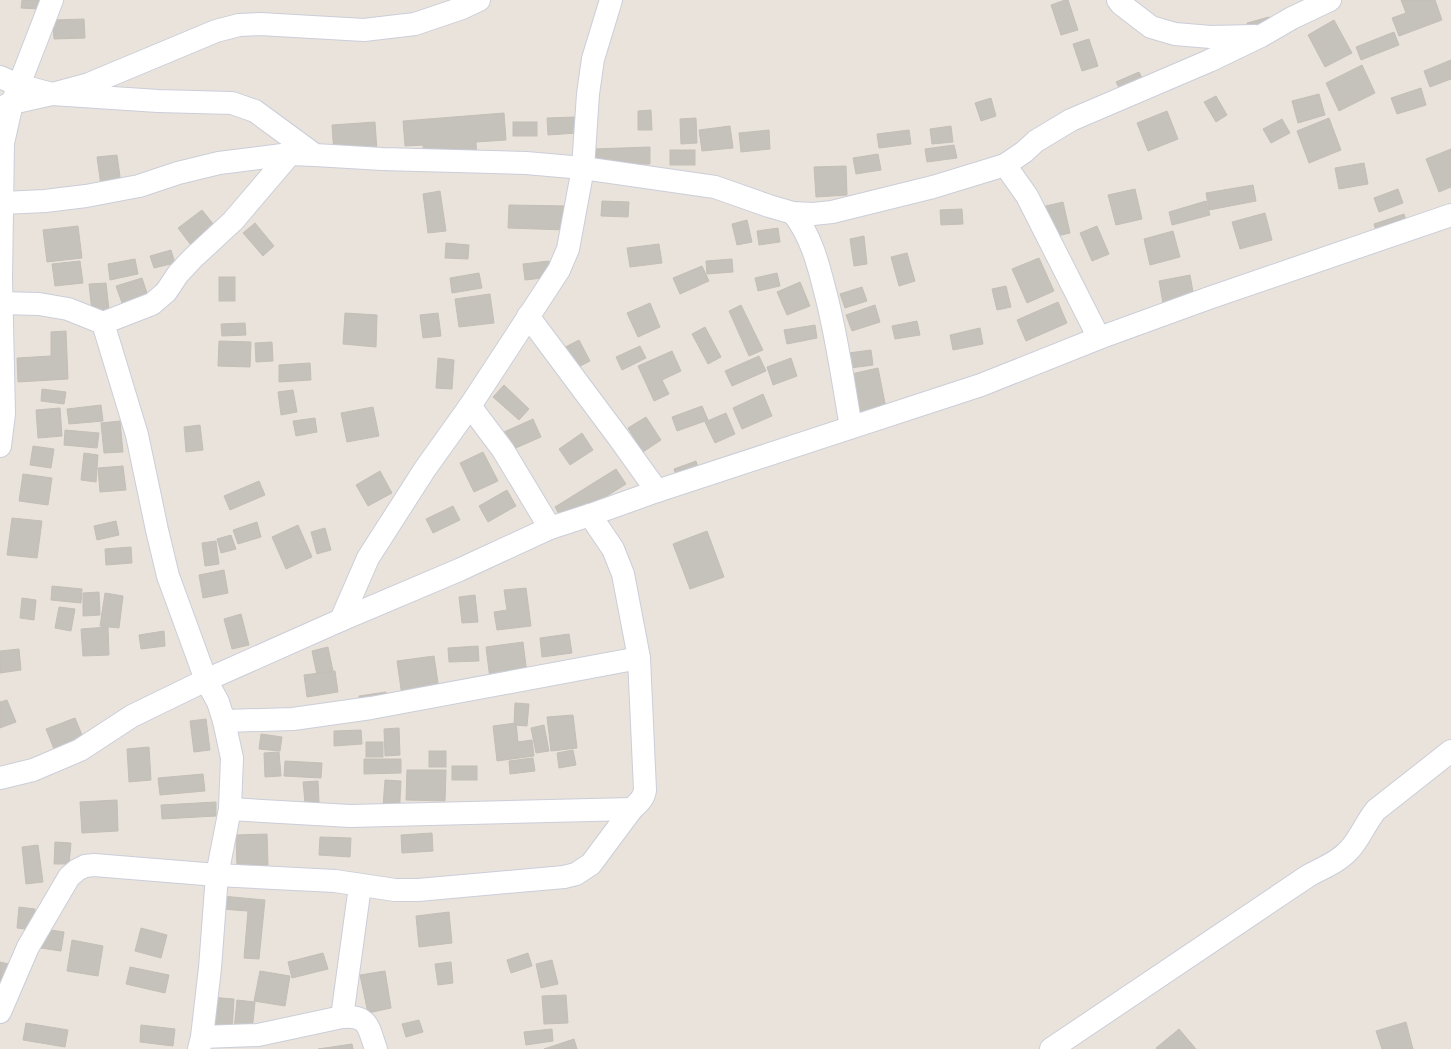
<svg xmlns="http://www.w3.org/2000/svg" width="1451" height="1049" font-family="Barlow,sans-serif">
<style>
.building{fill:#c5c1bb;stroke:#c4bfb6}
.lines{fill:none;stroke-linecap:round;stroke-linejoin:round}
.street-casing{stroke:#cbced9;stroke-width:24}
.street{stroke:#fff;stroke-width:22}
</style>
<rect width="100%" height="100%" fill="#e9e3dc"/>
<g class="building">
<polygon points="22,0 39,0 39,9 21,8"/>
<polygon points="1065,0 1068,0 1078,30 1061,35 1051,5"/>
<polygon points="1401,0 1435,0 1442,20 1399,36 1392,18 1406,13"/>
<polygon points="1269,17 1273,30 1252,37 1247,23"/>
<polygon points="84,19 85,38 54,39 53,20"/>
<polygon points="1334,20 1352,53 1325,67 1308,35"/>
<polygon points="1394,32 1399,45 1361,60 1356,47"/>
<polygon points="1089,39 1098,66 1082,71 1073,44"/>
<polygon points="1451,60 1451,79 1430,87 1424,71"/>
<polygon points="1362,65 1375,93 1339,111 1326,83"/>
<polygon points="1139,72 1145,84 1123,95 1116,82"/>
<polygon points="1421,88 1426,105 1397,114 1391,98"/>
<polygon points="1319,94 1325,115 1298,123 1292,101"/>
<polygon points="1216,96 1227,115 1216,122 1204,102"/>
<polygon points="991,98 996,116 981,121 975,103"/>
<polygon points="651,110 652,130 638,130 638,111"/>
<polygon points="1167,111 1178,139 1148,151 1137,123"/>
<polygon points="504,113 506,140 476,142 477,164 424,161 423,145 405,146 403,121"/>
<polygon points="576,117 577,133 548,135 547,118"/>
<polygon points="696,118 697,143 681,144 680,119"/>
<polygon points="1329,118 1341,150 1309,163 1297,131"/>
<polygon points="1282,119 1290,133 1271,143 1263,129"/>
<polygon points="375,122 377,151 334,154 332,125"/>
<rect x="513" y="122" width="24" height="14"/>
<polygon points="730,126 733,148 702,151 699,130"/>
<polygon points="951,126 953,142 932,144 930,129"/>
<polygon points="769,130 770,149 741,152 739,133"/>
<polygon points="909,130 911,144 879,148 877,134"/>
<polygon points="954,145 957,158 927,162 925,149"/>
<polygon points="650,147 650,164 593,165 593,149"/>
<polygon points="1451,149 1451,187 1439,192 1426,159"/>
<rect x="670" y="150" width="25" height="15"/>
<polygon points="878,154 881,170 856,174 853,158"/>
<polygon points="117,155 122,191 102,193 97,157"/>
<polygon points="1364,163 1368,184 1339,189 1335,168"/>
<polygon points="846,166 847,195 816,197 814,167"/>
<polygon points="1253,185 1256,201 1209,210 1206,193"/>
<polygon points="1135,189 1142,219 1116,225 1108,195"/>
<polygon points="1398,189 1403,203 1379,212 1374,198"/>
<polygon points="440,191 446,231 428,233 423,194"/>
<polygon points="602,201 629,202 628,217 601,216"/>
<polygon points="1206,201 1210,215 1172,225 1169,212"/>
<polygon points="1063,202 1070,233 1040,240 1033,209"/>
<polygon points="509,205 566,206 566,230 508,228"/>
<polygon points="962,209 963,224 941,225 940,210"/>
<polygon points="202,210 218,230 194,249 178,228"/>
<polygon points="1265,213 1272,240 1240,249 1232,222"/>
<polygon points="1404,214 1408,228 1378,237 1374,224"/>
<polygon points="747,220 752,242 737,245 732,224"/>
<polygon points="255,223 274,246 263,256 243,233"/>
<polygon points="78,226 82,258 47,262 43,230"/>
<polygon points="1097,226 1109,254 1092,261 1080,233"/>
<polygon points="778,228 780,242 759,245 757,231"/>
<polygon points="1173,231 1180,257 1150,265 1144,239"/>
<polygon points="864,236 867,264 854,266 850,239"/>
<polygon points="446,243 469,245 468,259 445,258"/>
<polygon points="659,244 662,263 630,267 627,248"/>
<polygon points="171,250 175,263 154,268 150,256"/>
<polygon points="907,253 915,281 899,286 891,257"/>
<polygon points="1039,258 1054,291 1027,303 1012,269"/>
<polygon points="135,259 138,274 110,280 108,264"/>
<polygon points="732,259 733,272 707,274 706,261"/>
<polygon points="80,261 83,283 55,286 52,264"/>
<polygon points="549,261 551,277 525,280 523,264"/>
<polygon points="702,266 709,281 680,294 673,278"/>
<polygon points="479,273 482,288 452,293 450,278"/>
<polygon points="777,273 780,286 758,291 755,278"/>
<polygon points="1190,275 1197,314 1166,320 1159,281"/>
<rect x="219" y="277" width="16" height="24"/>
<polygon points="142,278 151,305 126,314 116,286"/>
<polygon points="800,282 810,306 787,315 777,292"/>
<polygon points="106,283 109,310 92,312 89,284"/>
<polygon points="1006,286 1011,307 997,310 992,289"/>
<polygon points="862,287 867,301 845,308 840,294"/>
<polygon points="490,294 494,323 459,327 455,299"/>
<polygon points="1058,302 1067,323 1026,341 1017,320"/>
<polygon points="650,303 660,327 638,337 627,313"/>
<polygon points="741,305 763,350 749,356 729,311"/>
<polygon points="875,305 880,322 852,331 846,315"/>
<polygon points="345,313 377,315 376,347 343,344"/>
<polygon points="438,313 441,336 423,338 420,315"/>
<polygon points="917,321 920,335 895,339 892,326"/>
<polygon points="245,323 246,335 222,336 221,324"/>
<polygon points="815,325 817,338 787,344 784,330"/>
<polygon points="705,327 721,357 708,364 692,334"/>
<polygon points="980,328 983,344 953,350 950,335"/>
<polygon points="66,331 68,379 18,382 17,358 51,356 51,332"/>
<polygon points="579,340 590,361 565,374 554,353"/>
<polygon points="219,341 251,342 250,367 218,366"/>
<polygon points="272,342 273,361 256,362 255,343"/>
<polygon points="640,346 646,358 622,370 616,357"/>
<polygon points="871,350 873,365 843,369 841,354"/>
<polygon points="672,351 681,371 662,380 669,394 654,401 638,366"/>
<polygon points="759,356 766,371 732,386 725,371"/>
<polygon points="438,358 454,360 452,389 436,388"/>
<polygon points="791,358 797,376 773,385 767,367"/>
<polygon points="310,363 311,380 279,382 279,365"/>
<polygon points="878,368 886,408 855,414 847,375"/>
<polygon points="504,385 529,409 519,420 493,397"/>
<polygon points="42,389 66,392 64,404 41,401"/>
<polygon points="293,390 297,412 281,415 278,392"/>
<polygon points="763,394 772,416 742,429 733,408"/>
<polygon points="101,405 103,421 69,424 67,409"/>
<polygon points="702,406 708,420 677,431 672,417"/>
<polygon points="373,407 379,436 347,442 341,413"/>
<polygon points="60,408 62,436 38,438 36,410"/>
<polygon points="726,413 735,434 715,443 705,422"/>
<polygon points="646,417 661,440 643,452 628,428"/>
<polygon points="315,418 317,432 296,436 293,421"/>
<polygon points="533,419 541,437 502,454 495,436"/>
<polygon points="120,421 123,452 104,453 101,423"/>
<polygon points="200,425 203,450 186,452 184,427"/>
<polygon points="65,430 99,433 97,448 64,445"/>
<polygon points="582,433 593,450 570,465 559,449"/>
<polygon points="33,446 54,449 51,468 30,465"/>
<polygon points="483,452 498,481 474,492 460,463"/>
<polygon points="84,453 98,455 96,482 81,480"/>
<polygon points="696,461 700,474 678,481 674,469"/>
<polygon points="123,466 126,490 100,492 98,468"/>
<polygon points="616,469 626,484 564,523 555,507"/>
<polygon points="380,471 392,493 368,506 356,485"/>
<polygon points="23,474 52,478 48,505 19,501"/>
<polygon points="259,481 265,495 230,510 224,496"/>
<polygon points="507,490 516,506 488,522 479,506"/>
<polygon points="453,506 460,520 433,533 426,519"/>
<polygon points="12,518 42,521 37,558 7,555"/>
<polygon points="116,521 119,535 97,540 94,526"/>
<polygon points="257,522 261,537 238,544 233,530"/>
<polygon points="298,525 312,557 286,569 272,537"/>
<polygon points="325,528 331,550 317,554 311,532"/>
<polygon points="707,531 724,577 690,589 673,544"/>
<polygon points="231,535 236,549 221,553 217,539"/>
<polygon points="216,541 219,564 205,566 202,543"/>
<polygon points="131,547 132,563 106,565 105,549"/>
<polygon points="224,570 228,593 203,598 199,575"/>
<polygon points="52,586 82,589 81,603 51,600"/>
<polygon points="526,588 531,626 497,630 494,612 507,610 504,590"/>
<polygon points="99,592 100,615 83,616 83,593"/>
<polygon points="105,593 123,596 119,628 100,626"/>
<polygon points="475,595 478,622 462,623 459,597"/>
<polygon points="22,598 36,600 34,620 20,618"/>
<polygon points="59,607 75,609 71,631 55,628"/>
<polygon points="241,614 249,645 232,649 224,619"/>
<polygon points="108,627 109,655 83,656 81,629"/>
<polygon points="164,631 165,646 141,649 139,635"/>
<polygon points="569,634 572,653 542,657 540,638"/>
<polygon points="523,642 527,674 490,679 486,647"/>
<polygon points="478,646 479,661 449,662 448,648"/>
<polygon points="328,647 333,671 317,675 312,651"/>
<polygon points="19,649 21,670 0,673 0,651"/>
<polygon points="434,656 439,690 402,696 397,661"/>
<polygon points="335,671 338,692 307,697 304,675"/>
<polygon points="386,692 388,705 360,709 359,696"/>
<polygon points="7,700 16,722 0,728 0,702"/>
<polygon points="515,703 529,704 527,726 514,725"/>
<polygon points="573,715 577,748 551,751 547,717"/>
<polygon points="75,718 87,747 58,759 46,729"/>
<polygon points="206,719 210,750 194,752 190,721"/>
<polygon points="516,723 518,742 532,740 534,756 497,761 493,726"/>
<polygon points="544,725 549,751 536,753 531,728"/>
<polygon points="399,728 400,755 385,756 384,729"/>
<polygon points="361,730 362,744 334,746 334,731"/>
<polygon points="261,734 282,737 280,751 259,749"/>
<rect x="366" y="742" width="17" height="15"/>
<polygon points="149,747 151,780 129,782 127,749"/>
<polygon points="573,750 576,765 559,768 557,753"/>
<rect x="429" y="751" width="17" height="16"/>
<polygon points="279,752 281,776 265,777 264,753"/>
<polygon points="533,758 535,771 510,774 509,761"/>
<polygon points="364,759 401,759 401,773 364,774"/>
<polygon points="285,761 322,763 321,778 284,776"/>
<rect x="452" y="766" width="25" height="14"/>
<polygon points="407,770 446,770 445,801 406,800"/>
<polygon points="203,774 205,791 160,795 158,778"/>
<polygon points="385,780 401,781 399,820 382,819"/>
<polygon points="318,781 319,802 305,803 303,782"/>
<polygon points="117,800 118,831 82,833 80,802"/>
<polygon points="216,802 216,816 162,819 161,805"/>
<polygon points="432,833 433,851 402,853 401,835"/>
<polygon points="267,834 268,865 237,866 236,835"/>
<polygon points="320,837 351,838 350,857 319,855"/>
<polygon points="55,842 71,843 69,864 54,864"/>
<polygon points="38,845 43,882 26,884 22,847"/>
<polygon points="222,896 265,900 259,959 244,958 248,911 221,909"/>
<polygon points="19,907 35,909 32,930 17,928"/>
<polygon points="449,912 452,943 419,947 416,916"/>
<polygon points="141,928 167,935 161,958 135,951"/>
<polygon points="44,929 64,932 61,951 41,948"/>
<polygon points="72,940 103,946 98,976 67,971"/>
<polygon points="323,953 328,969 292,978 288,962"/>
<polygon points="528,953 532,966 511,973 507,960"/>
<polygon points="552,960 558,984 541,988 536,964"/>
<polygon points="0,962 9,964 3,988 0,988"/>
<polygon points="451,962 453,983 438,985 435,964"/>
<polygon points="130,967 169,975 165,993 126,984"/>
<polygon points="260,971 290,976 285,1006 254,1001"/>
<polygon points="385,971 391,1008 368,1013 360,975"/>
<polygon points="566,995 568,1023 544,1024 542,996"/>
<polygon points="209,997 234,999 232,1033 207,1032"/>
<polygon points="237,1000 255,1002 252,1032 234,1030"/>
<polygon points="419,1020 423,1032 406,1037 402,1024"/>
<polygon points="1406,1022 1413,1049 1382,1049 1376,1031"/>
<polygon points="26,1023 68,1030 65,1047 23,1040"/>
<polygon points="141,1025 175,1029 173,1046 140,1042"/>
<polygon points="552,1029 553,1041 526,1045 524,1032"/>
<polygon points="1179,1029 1196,1049 1157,1049 1156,1048"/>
<polygon points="574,1039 577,1049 544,1049"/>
<polygon points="352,1044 353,1049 318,1049"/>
</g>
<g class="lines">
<defs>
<g id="street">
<polyline points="1118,0 1121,4 1151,27 1175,34 1211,37 1255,36"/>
<polyline points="0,77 18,85 52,94 158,101 232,103 255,111 315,155 382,159 526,163 583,168 715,187 769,206 793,213 813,214 832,212 933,187 1005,165 1024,152 1036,141 1071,120 1209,61 1261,36 1292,18 1330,0"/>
<polyline points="0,108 12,103 52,94 89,84 216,31 239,25 260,24 364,30 415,24 462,8 479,0"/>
<polyline points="1005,165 1027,196 1099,338"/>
<polyline points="3,203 45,201 86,196 139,186 178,173 219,163 290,154 315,155"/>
<path d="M793 213C811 236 818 263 825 291 837 336 843 382 851 427"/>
<polyline points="0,303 39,304 68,309 103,323 137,435 157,530 168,576 206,680 218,702 224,721 232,758 230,809 217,875 210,968 202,1037 199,1049"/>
<polyline points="528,316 619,438 657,491"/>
<polyline points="103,323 152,304 166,292 178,274 193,258 233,221 290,154"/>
<polyline points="470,406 503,450 550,528"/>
<polyline points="0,446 4,414 1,278 3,143 12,103 52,0"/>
<polyline points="590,515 613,549 623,574 639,658"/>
<polyline points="341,620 368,558 425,469 470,406 559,270 568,249 583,168 588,94 593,59 611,0"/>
<polyline points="0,778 33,770 80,750 132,716 206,680 341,620 459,570 550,528 590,515 657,491 981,385 1099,338 1209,298 1451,215"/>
<polyline points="230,809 350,816 632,809"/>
<path d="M0 1012 28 947 69 877 77 870 85 866 94 865 217 875 335 881 395 890H418L564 877 576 874 591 864 632 809C638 803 644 799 645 790L639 658 371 708 293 719 224 721"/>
<polyline points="342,1017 360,886"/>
<path d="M202 1037 258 1035 342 1017C369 1015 368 1027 376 1049"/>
<path d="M1051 1049 1308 876C1322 868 1339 862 1350 849 1360 838 1366 822 1376 810L1451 751"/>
</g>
</defs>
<use href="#street" class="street-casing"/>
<use href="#street" class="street"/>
</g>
</svg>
